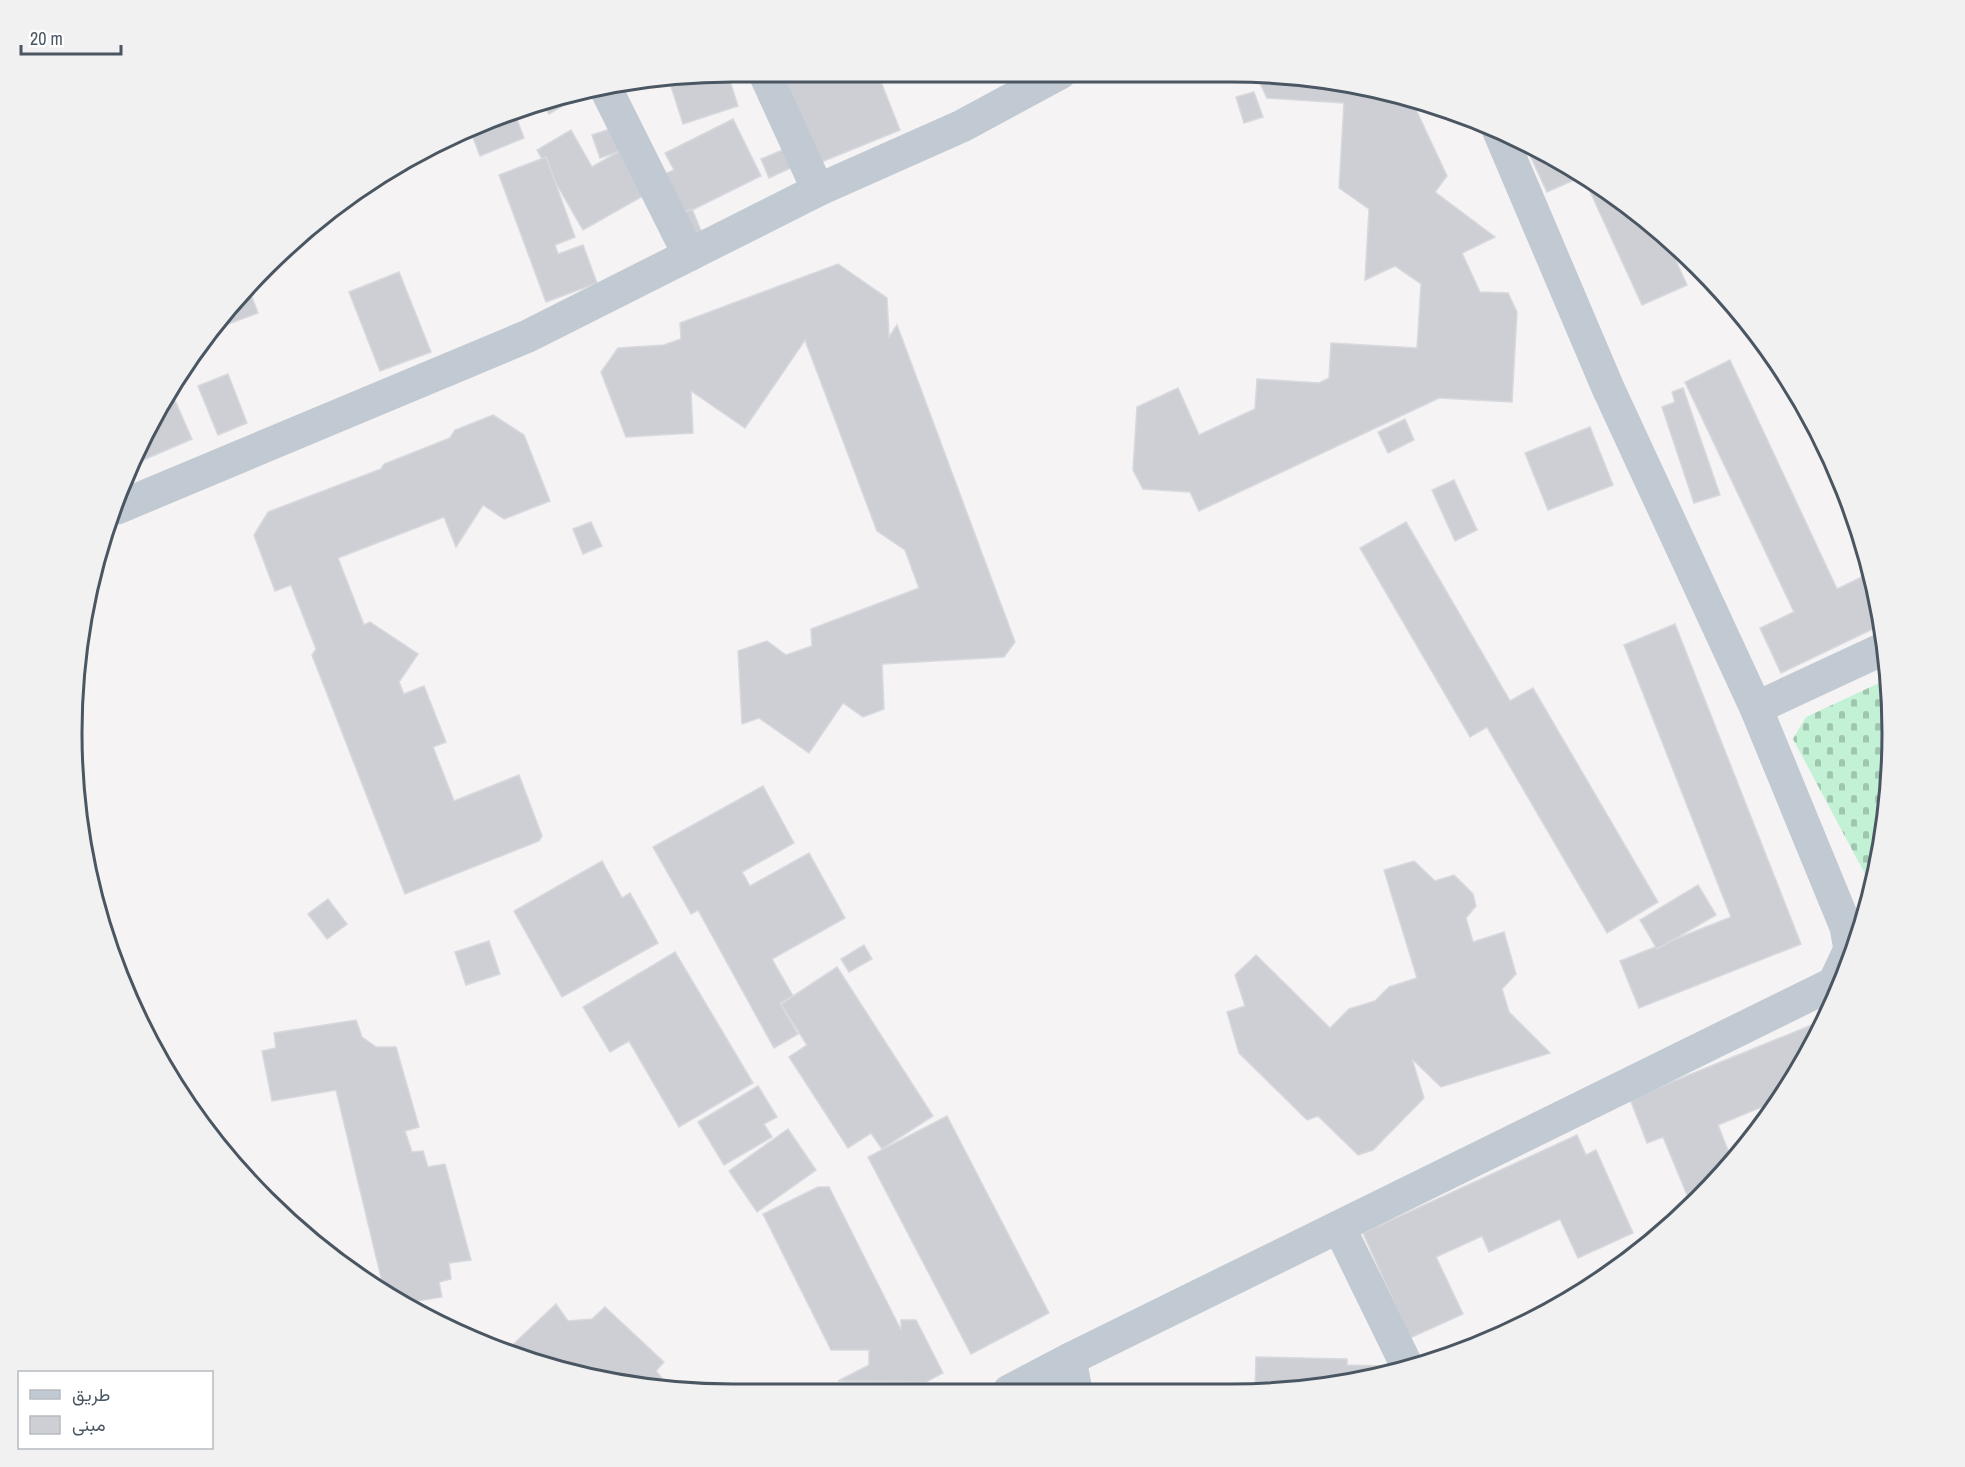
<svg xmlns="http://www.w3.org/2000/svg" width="1965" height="1467" font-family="'Archivo Narrow',Vazirmatn,sans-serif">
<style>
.cemetery{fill:url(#cemetery-stones)}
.building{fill:#cdcfd5;stroke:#d7d9de;stroke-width:1.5}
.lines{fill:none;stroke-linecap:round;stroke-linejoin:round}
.minor{stroke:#c1cad2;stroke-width:33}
.rim{fill:none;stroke:#4a5661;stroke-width:3}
</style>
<defs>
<pattern id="cemetery-stones" width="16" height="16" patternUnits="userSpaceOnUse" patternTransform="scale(1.5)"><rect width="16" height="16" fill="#c3f1d5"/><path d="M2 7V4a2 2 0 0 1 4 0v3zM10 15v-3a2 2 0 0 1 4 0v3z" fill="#a0c6b0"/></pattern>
</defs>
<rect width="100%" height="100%" fill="#f5f3f3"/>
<polygon class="cemetery" points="1890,678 1892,691 1887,820 1872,887 1793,739 1806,717"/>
<g class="building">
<polygon points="734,72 746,72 729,78 738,106 683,124 669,80"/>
<polygon points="777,72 877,72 900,130 814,165"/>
<polygon points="1259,73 1274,73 1410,97 1447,176 1435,192 1495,237 1462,253 1480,292 1508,293 1517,312 1512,402 1439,398 1199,511 1190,492 1143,489 1133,470 1137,407 1178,388 1199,435 1255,409 1257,379 1319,383 1329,378 1331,343 1417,348 1421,284 1395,266 1365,280 1369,209 1339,188 1344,103 1267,98 1257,77"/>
<polygon points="588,91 549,114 543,103 562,95"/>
<polygon points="1254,92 1263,117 1244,123 1236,97"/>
<polygon points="515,114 524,138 480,156 471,132"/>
<polygon points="733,119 761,176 676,218 656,178 674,170 665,153"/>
<polygon points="619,126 627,149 600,158 592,135"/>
<polygon points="571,130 592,167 625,148 650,192 583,230 537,150"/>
<polygon points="785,149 793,167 769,178 761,159"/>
<polygon points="1534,149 1599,183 1666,239 1687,285 1642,305 1583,176 1547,192 1528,151"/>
<polygon points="546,157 575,237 555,245 558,254 583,245 597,283 546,302 499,175"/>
<polygon points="692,209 702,233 685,240 674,216"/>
<polygon points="838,264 887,298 889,337 897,325 1015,642 1004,657 882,664 884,709 863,717 843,703 809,753 759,718 742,724 738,651 767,641 786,655 812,646 811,629 919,588 905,550 877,531 805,340 745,428 691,391 693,433 626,437 601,372 618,348 664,345 681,339 680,323"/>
<polygon points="399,272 431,352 380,371 349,292"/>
<polygon points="248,287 258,313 218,328 217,325"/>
<polygon points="209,335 213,343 195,352"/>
<polygon points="1730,360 1837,589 1872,572 1881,625 1781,673 1760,628 1794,612 1685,382"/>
<polygon points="228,374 247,423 218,435 198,386"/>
<polygon points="1683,388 1720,495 1694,503 1662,407 1675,402 1672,392"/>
<polygon points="170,389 192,439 132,465 140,441"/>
<polygon points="493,415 524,435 550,501 504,519 483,505 456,547 444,517 338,558 364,625 370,622 418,654 399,682 404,694 424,686 446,742 433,747 454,801 519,775 542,836 539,841 405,894 312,655 316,649 291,585 275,591 254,535 268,512 381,469 384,464 450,438 455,430"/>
<polygon points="1405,419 1414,440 1388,453 1378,432"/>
<polygon points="1590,427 1613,485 1548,510 1525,453"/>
<polygon points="1454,480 1477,530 1455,541 1432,490"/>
<polygon points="591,522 602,546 583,554 573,529"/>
<polygon points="1406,522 1510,701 1533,688 1658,902 1607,933 1487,727 1470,737 1360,548"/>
<polygon points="1675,624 1801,944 1639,1008 1620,961 1731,917 1624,645"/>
<polygon points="763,786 794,843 742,872 750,886 809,853 845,918 772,959 793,996 780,1003 798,1034 774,1048 698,910 691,914 653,847"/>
<polygon points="602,861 622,898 630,893 658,943 562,997 514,911"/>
<polygon points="1414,861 1435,881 1454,875 1473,894 1476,906 1466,918 1473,942 1504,932 1516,974 1502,989 1509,1012 1550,1053 1441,1087 1412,1059 1424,1098 1373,1150 1358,1155 1318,1116 1307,1120 1239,1053 1227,1012 1245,1006 1235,975 1256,955 1330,1028 1349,1009 1375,1001 1389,987 1417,978 1384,870"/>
<polygon points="1698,885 1716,915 1657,949 1640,920"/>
<polygon points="328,899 347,924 327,939 308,914"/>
<polygon points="489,941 500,974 466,985 455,952"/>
<polygon points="864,945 872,959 849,972 841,959"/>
<polygon points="675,952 753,1083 679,1127 629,1041 610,1052 583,1007"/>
<polygon points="837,967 933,1116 882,1149 871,1133 848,1148 789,1057 807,1045 781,1004"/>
<polygon points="356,1020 362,1037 376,1047 396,1047 419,1127 405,1131 412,1152 423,1151 428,1167 445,1164 471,1260 449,1263 451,1279 439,1282 442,1297 399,1304 385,1294 336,1090 272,1101 262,1051 276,1048 274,1033"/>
<polygon points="1824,1020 1804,1065 1779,1100 1718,1125 1733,1163 1697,1199 1690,1202 1663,1137 1647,1143 1630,1099"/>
<polygon points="758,1086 777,1117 764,1124 772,1137 724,1165 698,1122"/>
<polygon points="947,1116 1049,1313 971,1354 868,1157"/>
<polygon points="788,1129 816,1170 757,1212 729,1171"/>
<polygon points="1577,1135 1586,1155 1596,1150 1633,1233 1578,1258 1560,1219 1489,1252 1482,1236 1436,1257 1463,1314 1410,1338 1363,1233"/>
<polygon points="818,1187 829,1187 901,1330 901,1320 916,1320 943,1373 926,1382 838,1381 869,1365 869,1350 831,1350 763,1214"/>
<polygon points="556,1304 568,1321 592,1319 605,1307 664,1362 656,1371 671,1389 681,1381 694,1394 521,1360 505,1352"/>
<polygon points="1256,1357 1347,1359 1347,1365 1381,1366 1381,1372 1318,1389 1255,1390"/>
</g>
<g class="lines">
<g class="minor">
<polyline points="764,72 818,190"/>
<polyline points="606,89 689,255"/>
<polyline points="117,508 528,336 818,190 962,126 1060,73"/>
<polyline points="1756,708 1885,648"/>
<polyline points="1339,1227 1407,1366"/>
<polyline points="1070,1359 1076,1391"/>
<polyline points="1009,1391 1070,1359 1834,983 1850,949 1846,927 1756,708 1608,388 1498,129"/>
</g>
</g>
<path d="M0 0H1965V1467H0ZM733 82H1231A651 651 0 0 1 1882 733V733A651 651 0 0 1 1231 1384H733A651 651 0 0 1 82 733V733A651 651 0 0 1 733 82Z" fill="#f1f1f2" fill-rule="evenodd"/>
<path class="rim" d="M733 82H1231A651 651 0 0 1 1882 733V733A651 651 0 0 1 1231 1384H733A651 651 0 0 1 82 733V733A651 651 0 0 1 733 82Z"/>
<rect x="18" y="1371" width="195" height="78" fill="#ffffff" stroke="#b7bbc0" stroke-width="1.5"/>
<rect x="30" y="1390" width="30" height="9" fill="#c1cad2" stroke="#b7bbc0" stroke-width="1.5"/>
<text x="72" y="1401" font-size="18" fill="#4a5661">طريق</text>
<rect x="30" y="1416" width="30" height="18" fill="#cdcfd5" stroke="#b7bbc0" stroke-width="1.5"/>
<text x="72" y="1431" font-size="18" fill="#4a5661">مبنى</text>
<path d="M21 45v9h100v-9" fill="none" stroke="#4a5661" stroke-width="3"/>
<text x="30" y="45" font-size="18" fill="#4a5661" stroke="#ffffff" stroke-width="4.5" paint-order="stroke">20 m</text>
</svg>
